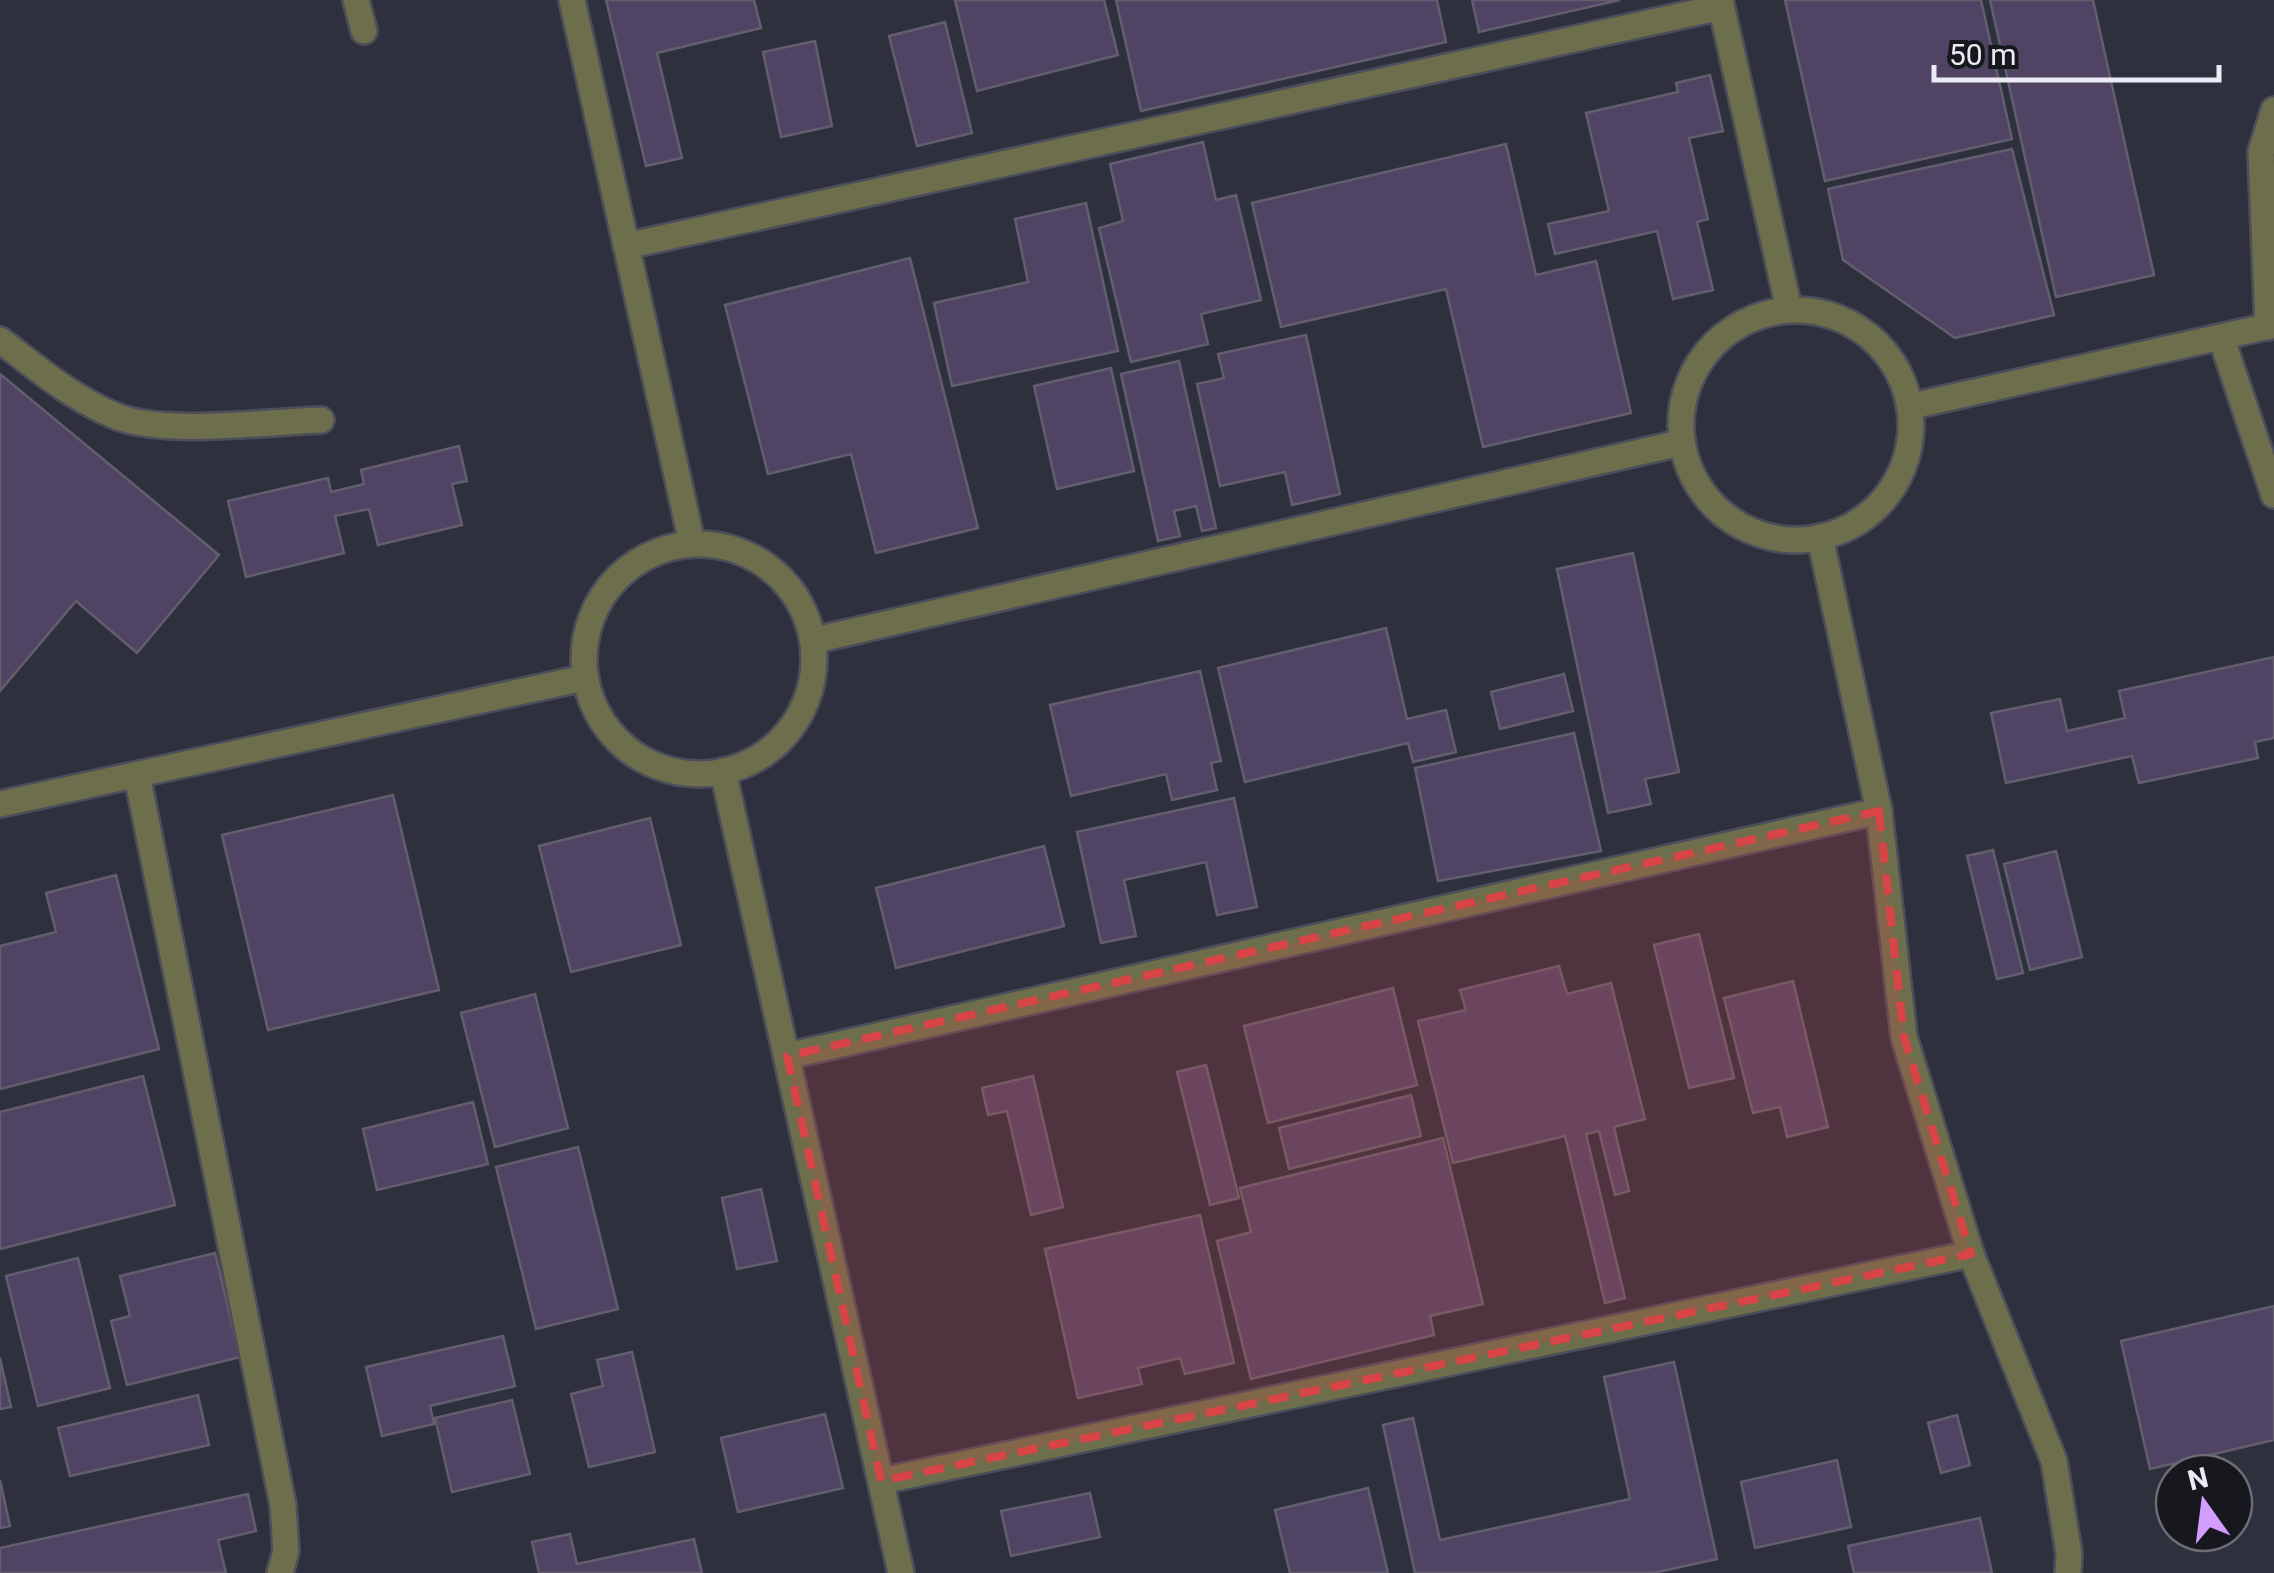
<svg xmlns="http://www.w3.org/2000/svg" width="2274" height="1573" font-family="Roboto,sans-serif">
<style>
.building{fill:#504464;stroke:#635e6d;stroke-width:2.5}
.lines{fill:none;stroke-linecap:round;stroke-linejoin:round}
.minor-casing{stroke:#4c4e5b;stroke-width:30}
.minor{stroke:#6d6e4b;stroke-width:25}
.marked{fill:#d94547;fill-opacity:0.2;stroke:#d94547;stroke-width:8;stroke-dasharray:20 12;stroke-linejoin:round}
</style>
<rect width="100%" height="100%" fill="#2e303e"/>
<g class="building">
<polygon points="606,0 754,0 761,28 657,53 682,158 646,166"/>
<polygon points="955,0 1104,0 1118,55 977,91"/>
<polygon points="1116,0 1437,0 1446,42 1141,111"/>
<polygon points="1472,0 1620,0 1479,32"/>
<polygon points="1785,0 1981,0 2012,139 1825,181"/>
<polygon points="1990,0 2093,0 2154,275 2056,297"/>
<polygon points="945,22 972,133 917,146 889,36"/>
<polygon points="815,41 832,126 781,137 763,52"/>
<polygon points="1710,75 1723,131 1689,138 1708,219 1697,222 1713,290 1673,299 1657,231 1555,254 1548,224 1609,211 1586,113 1678,92 1676,83"/>
<polygon points="1203,142 1216,200 1236,195 1261,300 1201,314 1208,344 1131,362 1099,228 1123,221 1110,164"/>
<polygon points="1506,144 1536,275 1596,261 1631,413 1483,447 1446,289 1281,327 1252,203"/>
<polygon points="2012,149 2054,315 1955,338 1843,260 1828,189"/>
<polygon points="1086,203 1118,351 952,386 934,303 1028,282 1015,219"/>
<polygon points="910,258 978,528 876,553 851,454 768,474 725,305"/>
<polygon points="1306,335 1340,494 1292,505 1285,472 1220,486 1197,384 1224,378 1218,354"/>
<polygon points="1179,361 1216,528 1202,531 1196,506 1174,511 1180,536 1158,541 1121,374"/>
<polygon points="1111,368 1134,471 1057,489 1034,386"/>
<polygon points="0,374 219,555 137,653 76,601 0,691"/>
<polygon points="459,446 467,481 452,484 462,525 378,545 369,509 335,516 344,553 246,577 228,501 328,478 331,492 364,484 361,470"/>
<polygon points="1633,553 1679,772 1645,779 1651,804 1608,813 1557,569"/>
<polygon points="1386,628 1407,719 1446,710 1456,752 1413,762 1408,743 1245,782 1218,668"/>
<polygon points="2274,657 2274,738 2255,742 2258,758 2139,783 2132,756 2006,783 1991,713 2060,699 2067,731 2125,718 2119,691"/>
<polygon points="1200,671 1221,761 1211,763 1217,790 1172,800 1166,774 1071,796 1050,705"/>
<polygon points="1564,674 1573,711 1500,729 1491,692"/>
<polygon points="1574,733 1601,851 1438,881 1415,768"/>
<polygon points="393,795 439,990 268,1030 222,835"/>
<polygon points="1234,798 1257,907 1217,915 1206,862 1124,880 1136,936 1101,943 1077,832"/>
<polygon points="650,818 681,945 571,972 539,846"/>
<polygon points="1044,846 1064,926 896,968 876,888"/>
<polygon points="1993,850 2023,973 1997,979 1967,856"/>
<polygon points="2056,851 2082,957 2030,970 2004,864"/>
<polygon points="116,875 159,1049 0,1089 0,946 56,932 46,893"/>
<polygon points="1699,934 1734,1078 1689,1088 1654,945"/>
<polygon points="1559,966 1567,994 1611,983 1645,1119 1614,1127 1629,1191 1615,1195 1599,1131 1586,1134 1625,1298 1605,1303 1565,1136 1453,1163 1418,1021 1466,1010 1460,990"/>
<polygon points="1793,981 1828,1127 1787,1137 1780,1107 1753,1113 1724,998"/>
<polygon points="1393,988 1417,1085 1268,1123 1244,1026"/>
<polygon points="535,994 568,1128 495,1147 461,1013"/>
<polygon points="1206,1065 1239,1198 1210,1205 1177,1072"/>
<polygon points="143,1076 175,1205 0,1249 0,1112"/>
<polygon points="1033,1076 1063,1207 1031,1215 1007,1111 988,1115 982,1088"/>
<polygon points="1411,1095 1421,1136 1289,1169 1279,1128"/>
<polygon points="473,1102 488,1164 377,1190 363,1129"/>
<polygon points="1443,1138 1483,1304 1430,1316 1434,1335 1251,1379 1217,1241 1251,1232 1240,1188"/>
<polygon points="578,1147 618,1309 536,1329 496,1167"/>
<polygon points="761,1189 777,1261 737,1269 722,1198"/>
<polygon points="1200,1215 1234,1363 1185,1374 1180,1358 1138,1368 1142,1384 1078,1398 1045,1249"/>
<polygon points="215,1253 240,1357 127,1385 111,1321 130,1316 120,1276"/>
<polygon points="78,1258 110,1388 38,1406 6,1276"/>
<polygon points="2274,1306 2274,1440 2150,1469 2121,1341"/>
<polygon points="503,1336 515,1386 430,1406 434,1424 382,1436 366,1367"/>
<polygon points="632,1352 655,1452 589,1467 571,1394 603,1386 597,1360"/>
<polygon points="0,1358 11,1407 0,1409"/>
<polygon points="1674,1362 1717,1559 1653,1573 1415,1573 1383,1425 1413,1418 1440,1540 1630,1499 1604,1377"/>
<polygon points="198,1395 209,1445 70,1476 58,1428"/>
<polygon points="512,1400 530,1474 452,1492 435,1418"/>
<polygon points="825,1414 843,1488 738,1512 721,1438"/>
<polygon points="1957,1415 1970,1465 1941,1473 1928,1423"/>
<polygon points="1837,1460 1851,1527 1755,1548 1741,1482"/>
<polygon points="0,1480 10,1526 0,1528"/>
<polygon points="1368,1488 1388,1573 1290,1573 1275,1510"/>
<polygon points="1090,1493 1100,1537 1011,1556 1001,1511"/>
<polygon points="248,1494 256,1531 218,1540 226,1573 0,1573 0,1548"/>
<polygon points="1980,1518 1992,1573 1854,1573 1848,1546"/>
<polygon points="570,1534 577,1564 694,1539 702,1573 539,1573 532,1542"/>
</g>
<g class="lines">
<defs>
<g id="minor">
<polyline points="356,0 364,31"/>
<polyline points="572,0 692,543"/>
<polyline points="1720,0 1789,309"/>
<polyline points="626,246 1721,7"/>
<circle cx="1796" cy="425" r="115"/>
<polyline points="2268,327 2261,152 2274,110"/>
<polyline points="2221,337 2274,495"/>
<path d="M0 340C37 368 74 400 118 417 167 435 267 422 321 420"/>
<polyline points="1912,406 2274,325"/>
<polyline points="1820,537 1879,811 1904,1037 1971,1254 2054,1461 2069,1554 2068,1573"/>
<circle cx="699" cy="659" r="115"/>
<polyline points="815,640 1680,443"/>
<polyline points="723,771 901,1573"/>
<polyline points="137,775 283,1505 286,1551 280,1573"/>
<polyline points="0,804 584,678"/>
<polyline points="787,1056 1879,811"/>
<polyline points="881,1481 1971,1254"/>
</g>
</defs>
<use href="#minor" class="minor-casing"/>
<use href="#minor" class="minor"/>
</g>
<path class="marked" d="M1879 811 1904 1037 1971 1254 881 1481 787 1056Z"/>
<g transform="translate(2204 1503) rotate(346)"><circle r="48" fill="#17181e" stroke="#6b6c74" stroke-width="2.5"/>
<path d="M0-8L18 38L0 25L-18 38Z" fill="#d29dfd"/>
<text y="-15" font-size="28" font-weight="bold" text-anchor="middle" fill="#eaebf4">N</text>
</g>
<path d="M1934 65v15h285v-15" fill="none" stroke="#eaebf4" stroke-width="5"/>
<text x="1949" y="65" font-size="30" fill="#eaebf4" stroke="#17181e" stroke-width="8" paint-order="stroke">50 m</text>
</svg>
